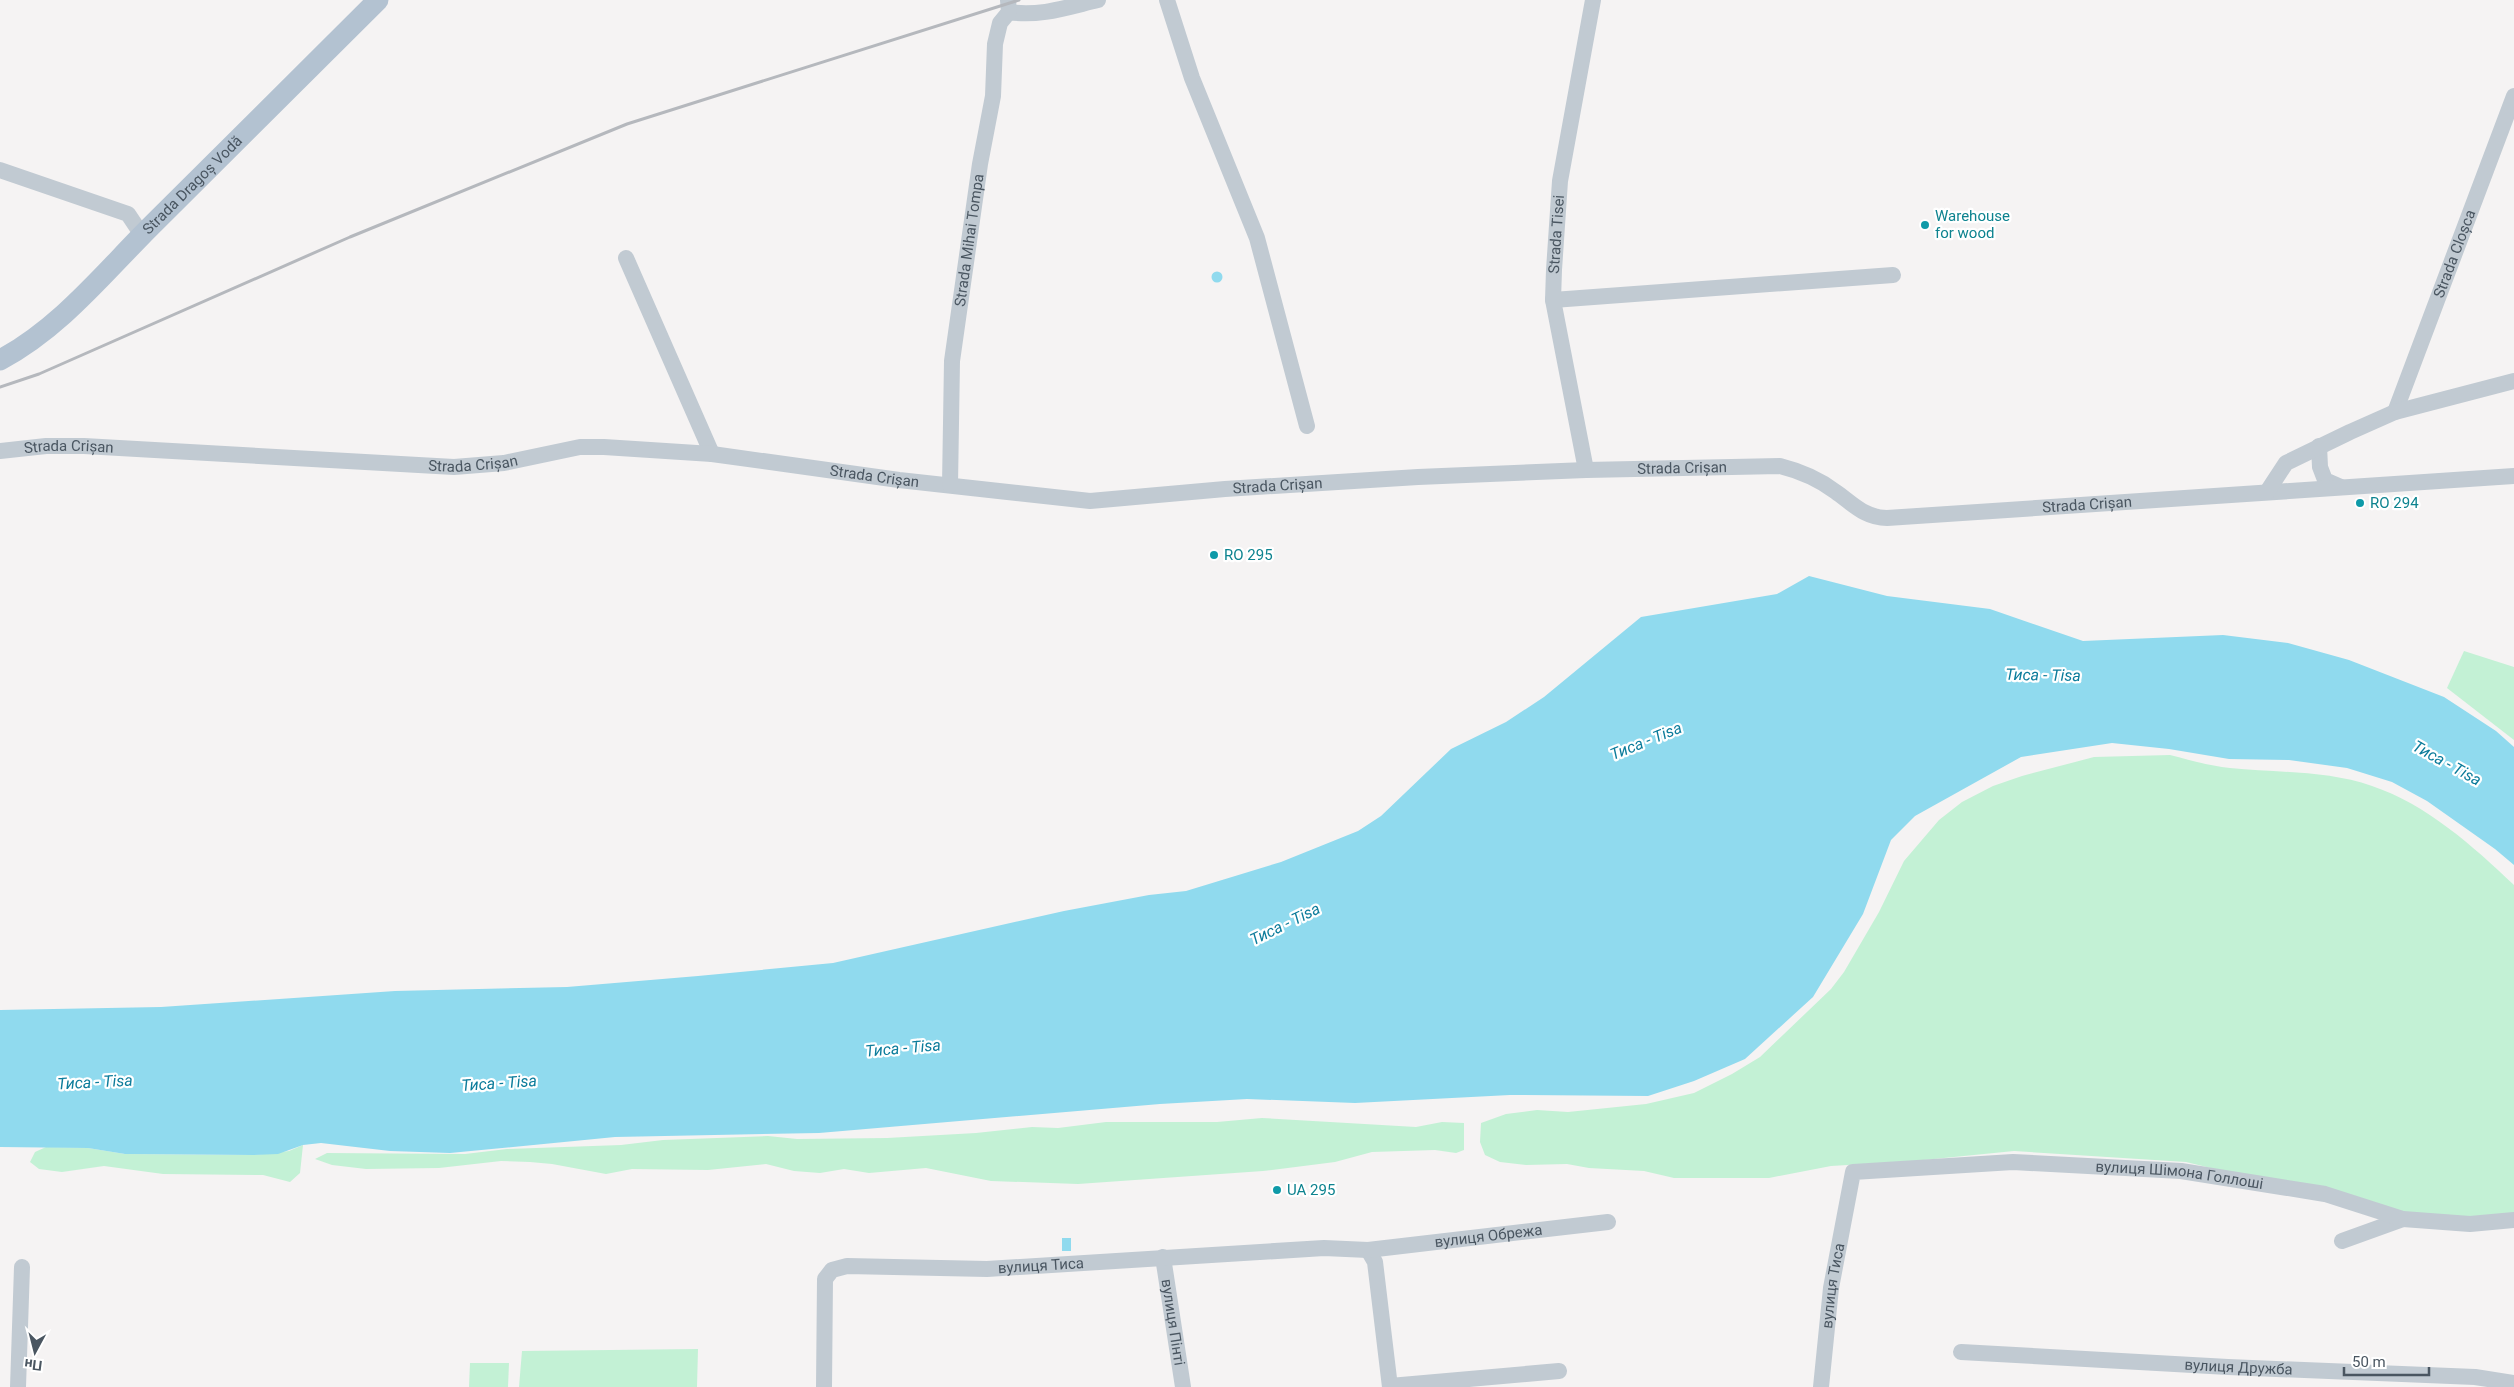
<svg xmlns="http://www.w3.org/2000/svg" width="2514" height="1387" font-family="Roboto,sans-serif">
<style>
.green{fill:#c3f1d5}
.water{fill:#90daee}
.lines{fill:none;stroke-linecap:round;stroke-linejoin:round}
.minor{stroke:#c1cad2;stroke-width:16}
.major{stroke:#b3c2d1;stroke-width:21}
.rail{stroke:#b5b8bd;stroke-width:3}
.culture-dot{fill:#0f9aa8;stroke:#fff;stroke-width:2}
.labels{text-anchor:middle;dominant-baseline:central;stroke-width:4.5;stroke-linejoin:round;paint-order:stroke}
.street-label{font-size:15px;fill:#4a5661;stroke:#fff}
.culture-label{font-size:15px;fill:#0d838f;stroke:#fff;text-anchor:start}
.water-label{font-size:16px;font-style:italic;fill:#0c7c9b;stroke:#fff}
</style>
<rect width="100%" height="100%" fill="#f5f3f3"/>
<g class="green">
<polygon points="2464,651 2514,667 2514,740 2447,688"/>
<path d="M2170 755C2190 760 2210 766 2230 768 2277 773 2326 770 2372 786 2426 804 2473 846 2514 885V1213L2473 1217 2393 1212 2186 1162 2014 1151 1914 1161 1831 1166 1769 1178H1674L1644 1171 1589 1168 1567 1164 1526 1165 1500 1162 1485 1155 1480 1142 1481 1123 1506 1114 1537 1110 1568 1112 1646 1104 1694 1093 1732 1074 1760 1057 1831 989 1844 972 1879 912 1904 861 1939 820 1962 802 1993 786 2022 776 2094 757Z"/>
<polygon points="1262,1118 1416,1127 1442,1122 1464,1123 1464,1150 1456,1153 1435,1150 1372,1152 1335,1162 1263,1171 1078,1184 991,1181 926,1168 869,1173 844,1169 820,1173 794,1171 766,1164 708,1170 632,1169 606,1174 552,1164 530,1162 501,1161 439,1168 366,1169 332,1165 315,1159 327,1153 465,1154 507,1149 621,1145 663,1140 768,1136 797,1139 887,1138 976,1133 1032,1127 1058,1128 1106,1122 1217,1122"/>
<polygon points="303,1145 300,1173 290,1182 263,1175 163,1174 104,1166 62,1172 39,1169 30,1162 35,1152 46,1147 88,1148 125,1154 253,1155 289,1151"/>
<polygon points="698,1349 697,1387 519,1387 522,1351"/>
<polygon points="470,1363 509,1363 508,1387 469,1387"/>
</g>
<g class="water">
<circle cx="1217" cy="277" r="5.5"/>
<polygon points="1809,576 1887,596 1990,609 2083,641 2223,635 2288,643 2349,660 2444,697 2496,731 2514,747 2514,865 2495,849 2427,801 2392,782 2347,768 2289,760 2229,759 2169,749 2112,743 2021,757 1915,816 1891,840 1863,914 1813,997 1745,1059 1694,1081 1648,1096 1510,1095 1355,1103 1247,1099 1160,1104 819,1133 615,1137 450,1153 390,1151 321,1143 303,1145 278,1154 253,1155 125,1154 88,1148 0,1147 0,1010 161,1007 395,991 567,987 698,976 833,963 1064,911 1149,895 1186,891 1281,862 1358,831 1381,816 1451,749 1506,722 1544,697 1641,617 1777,594"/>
<rect x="1062" y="1238" width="9" height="13"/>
</g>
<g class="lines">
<g class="minor">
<polyline points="1167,0 1192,78 1257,238 1307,426"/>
<path d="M1009 12C1039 17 1068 7 1098 0"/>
<polyline points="0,170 128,214 142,235"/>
<polyline points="626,258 712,454"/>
<polyline points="1553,300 1893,275"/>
<path id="s1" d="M2395 412 2514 96"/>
<polyline points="2319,446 2320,467 2325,480 2341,487"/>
<path id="s2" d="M0 451 46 446H84L454 467 504 463 580 447H604L712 454 899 480 1090 501 1225 489 1418 477 1586 470 1780 466C1800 471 1819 479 1836 492 1853 504 1865 518 1887 518L2514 476"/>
<path id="s3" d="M1586 470 1553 300 1554 270 1560 181 1593 0"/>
<path id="s4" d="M950 485 952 361 980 164 993 96 995 44 1000 23 1009 12 1008 0"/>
<polyline points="2267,492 2286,463 2350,432 2395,412 2514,381"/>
<polyline points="2342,1241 2403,1219"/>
<polyline points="1368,1250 1375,1262 1390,1387"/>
<path id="s5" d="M1163 1257 1183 1387"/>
<path id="s6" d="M1961 1352 2228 1367 2475 1377 2514 1383"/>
<polyline points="1390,1386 1559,1371"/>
<polyline points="18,1387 22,1267"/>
<path id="s7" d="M824 1387 825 1279 832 1270 847 1266 987 1269 1324 1248 1368 1250 1608 1222"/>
<path id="s8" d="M1821 1387 1831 1288 1853 1172 2013 1162 2181 1171 2325 1194 2403 1219 2470 1224 2514 1220"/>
</g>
<path class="major" id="s9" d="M0 360C60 328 103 274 150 227 226 152 302 76 378 0"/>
<polyline class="rail" points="0,387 39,374 350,237 627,124 1019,0"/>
</g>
<g class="culture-dot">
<circle cx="1925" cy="225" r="5"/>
<circle cx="2360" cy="503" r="5"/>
<circle cx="1214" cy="555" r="5"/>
<circle cx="1277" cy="1190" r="5"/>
</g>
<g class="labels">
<g class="street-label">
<text stroke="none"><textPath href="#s9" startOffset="261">Strada Dragoș Vodă</textPath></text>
<text stroke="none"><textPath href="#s3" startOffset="239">Strada Tisei</textPath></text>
<text stroke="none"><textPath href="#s4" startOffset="246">Strada Mihai Tompa</textPath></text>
<text stroke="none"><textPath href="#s1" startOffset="169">Strada Cloșca</textPath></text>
<text stroke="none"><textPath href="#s2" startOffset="69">Strada Crișan</textPath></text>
<text stroke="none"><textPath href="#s2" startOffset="474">Strada Crișan</textPath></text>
<text stroke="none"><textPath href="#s2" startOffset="1689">Strada Crișan</textPath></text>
<text stroke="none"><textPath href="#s2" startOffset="879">Strada Crișan</textPath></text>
<text stroke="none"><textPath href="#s2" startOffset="1284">Strada Crișan</textPath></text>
<text stroke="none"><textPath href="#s2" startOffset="2108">Strada Crișan</textPath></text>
<text stroke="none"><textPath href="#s8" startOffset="545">вулиця Шімона Голлоші</textPath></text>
<text stroke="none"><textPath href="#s7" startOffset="778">вулиця Обрежа</textPath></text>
<text stroke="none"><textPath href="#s7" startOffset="329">вулиця Тиса</textPath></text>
<text stroke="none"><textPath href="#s8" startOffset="102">вулиця Тиса</textPath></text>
<text stroke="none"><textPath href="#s5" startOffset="66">вулиця Пінті</textPath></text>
<text stroke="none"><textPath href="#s6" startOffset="278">вулиця Дружба</textPath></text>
</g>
<g class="culture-label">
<text x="1935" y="216">Warehouse<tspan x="1935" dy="17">for wood</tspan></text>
<text x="2370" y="503">RO 294</text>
<text x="1224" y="555">RO 295</text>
<text x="1287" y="1190">UA 295</text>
</g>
<g class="water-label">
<text transform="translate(2043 675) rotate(1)">Тиса - Tisa</text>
<text transform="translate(1646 741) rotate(-22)">Тиса - Tisa</text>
<text transform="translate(2447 763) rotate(29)">Тиса - Tisa</text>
<text transform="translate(1285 924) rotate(-26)">Тиса - Tisa</text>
<text transform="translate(903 1048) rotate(-5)">Тиса - Tisa</text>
<text transform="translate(95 1082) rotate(-3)">Тиса - Tisa</text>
<text transform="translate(499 1083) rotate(-4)">Тиса - Tisa</text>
</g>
</g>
<g transform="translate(35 1352) rotate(187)" stroke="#ffffff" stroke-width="4" paint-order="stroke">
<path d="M0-4L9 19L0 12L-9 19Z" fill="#4a5661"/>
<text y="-8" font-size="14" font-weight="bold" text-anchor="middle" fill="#4a5661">Пн</text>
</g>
<path d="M2344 1367v8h85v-8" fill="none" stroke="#4a5661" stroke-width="2.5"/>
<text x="2352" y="1367" font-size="15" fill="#4a5661" stroke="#ffffff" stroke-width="4" paint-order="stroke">50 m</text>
</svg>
